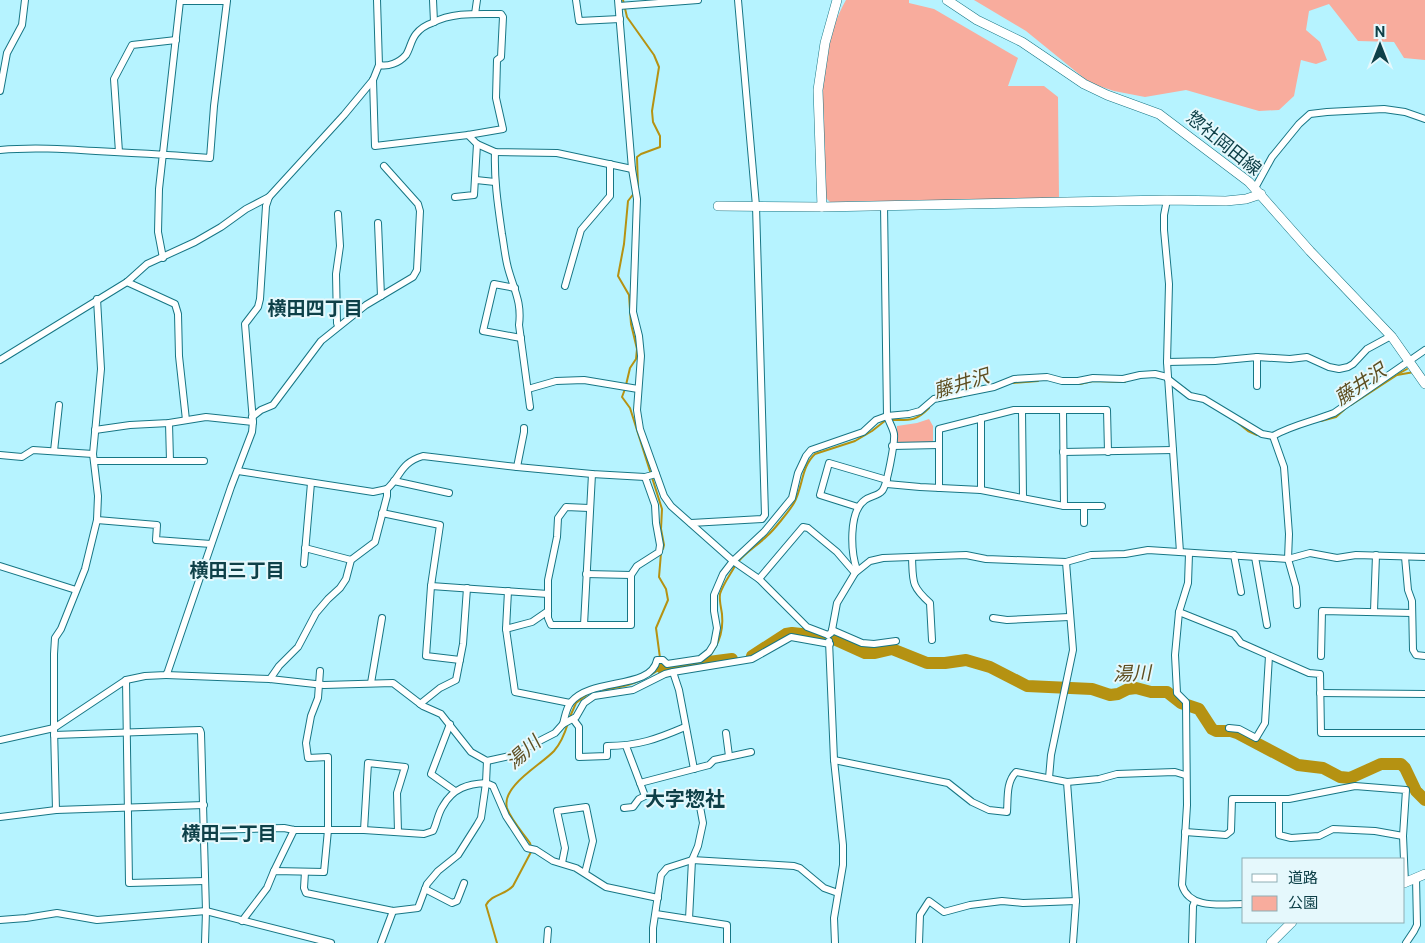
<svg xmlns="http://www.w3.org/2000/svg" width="1425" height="943" font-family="'Public Sans','Noto Sans JP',sans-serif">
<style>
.green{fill:#f8ac9d}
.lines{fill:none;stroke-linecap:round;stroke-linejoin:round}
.stream{stroke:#b59212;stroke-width:2}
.river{stroke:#b59212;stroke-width:12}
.street-casing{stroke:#177685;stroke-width:8}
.secondary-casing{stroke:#177685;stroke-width:10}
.street{stroke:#fff;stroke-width:6}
.secondary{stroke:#fff;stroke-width:9}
.labels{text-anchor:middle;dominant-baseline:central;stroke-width:4;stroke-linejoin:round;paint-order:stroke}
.street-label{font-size:18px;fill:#0e4048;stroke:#e5f8fc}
.neighbourhood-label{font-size:19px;font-weight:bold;fill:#0e4048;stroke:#e5f8fc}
.water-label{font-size:19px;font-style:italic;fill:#5d4e21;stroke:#e5f8fc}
.quarter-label{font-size:20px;font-weight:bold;fill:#0e4048;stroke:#e5f8fc}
</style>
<rect width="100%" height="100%" fill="#b6f3ff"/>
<g class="green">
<path d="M846 0H909V3L934 9 1018 58 1008 86H1044L1058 97 1059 198 830 202 825 197C823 131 812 60 846 0Z"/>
<polygon points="974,0 1425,0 1425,60 1404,58 1394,42 1358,41 1329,4 1309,11 1306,30 1320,42 1327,60 1316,64 1301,60 1294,96 1279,110 1259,111 1186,90 1145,97 1114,91 1090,83 1026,31"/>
<polygon points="929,419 933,426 933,442 897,442 897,426 917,423"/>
</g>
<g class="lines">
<g class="stream">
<polyline points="623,0 627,17 654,55 659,67 652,111 653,122 660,136 660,147 641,154 637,157 638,189"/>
<polyline points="1398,374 1407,369"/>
<polyline points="1013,383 1038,381"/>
<polyline points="1080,384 1093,381 1125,382"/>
<polyline points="626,385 630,368 636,359 637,349 631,324 629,295 618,276 624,244 628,201 635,192"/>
<polyline points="625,389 622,397 630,408 662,509 661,529 664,545 663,549"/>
<polyline points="943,400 961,397"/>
<polyline points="1351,405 1397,375 1414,372"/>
<path d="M890 420C910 420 915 422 929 408"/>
<polyline points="1321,421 1336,417 1345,409"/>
<polyline points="1238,423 1248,431 1257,435"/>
<path d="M738 562C746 552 758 545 767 536 773 531 790 510 794 503 803 487 801 467 815 454L855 441 872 431 886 420"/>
<polyline points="660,658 656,628 668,600 666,589 659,577 661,553"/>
<path d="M703 664C717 649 724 634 722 614 721 607 719 600 720 594 723 584 730 575 735 566"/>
<path d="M603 690C630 686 638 683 662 668L661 662"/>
<polyline points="569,719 576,703 588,694"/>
<path d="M531 847 530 843C523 833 511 820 507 808 501 786 541 765 554 751 561 743 565 733 568 723"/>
<path d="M497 943 486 905C492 894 505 895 513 886L531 852"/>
</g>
<g class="river">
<polyline points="834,639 865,653 875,653 892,649 927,663 945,663 966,660 990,667 1027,686 1092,689 1110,695 1118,694 1128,689 1136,688 1151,692 1167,692 1181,703 1199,709 1212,729 1216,731 1231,731 1237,733 1298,765 1323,768 1340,777 1350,778 1381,764 1401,764 1405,768 1416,791 1425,800"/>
<polyline points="752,656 786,634 792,633 820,636"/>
<polyline points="662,668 732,659"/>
</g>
<defs>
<g id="street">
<polyline points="433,0 434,22"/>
<polyline points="576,0 579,21 620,19"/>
<polyline points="618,0 632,169 637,199 633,312 639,336 641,356 637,410 640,429 664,496 671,506 733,561 759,579 807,627 828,635"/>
<polyline points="619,6 698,0"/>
<polyline points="475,14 477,0"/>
<path d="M373 80 375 146 468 135 503 129 496 98 497 60 501 57 503 17 501 14C477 14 453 12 432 23 426 25 420 29 416 34 411 40 410 49 406 55 399 63 388 67 379 65"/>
<polyline points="0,91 7,53 22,25 25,0"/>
<polyline points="468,135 477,144 495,152 557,153 632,169"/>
<path d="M0 150C32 147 64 149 96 151 134 153 172 155 210 158L214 106 227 1H180L159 189 158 232 163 258"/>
<polyline points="119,152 114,79 132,45 176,40"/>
<path d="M495 152C494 180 498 206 502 234 504 245 505 257 508 268 514 290 522 302 519 325L530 407"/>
<polyline points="476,180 495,182"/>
<polyline points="1255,188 1272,157 1299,124 1310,114 1327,112 1384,109 1405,112 1425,119"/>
<polyline points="455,197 474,195 477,144"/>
<polyline points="1167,200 1164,215 1164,230 1169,284 1167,362 1180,552"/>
<polyline points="338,214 340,246 336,274 337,323 338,326"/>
<polyline points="378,223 381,296"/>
<polyline points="127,282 175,304 178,314 179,356 186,420"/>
<polyline points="565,286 581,230 610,196 610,164"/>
<polyline points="515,288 494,284 483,331 521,338"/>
<polyline points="1257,357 1290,359 1307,357 1329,367 1339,369 1348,367 1353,364 1367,349 1391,336"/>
<polyline points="0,360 127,282 147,264 195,242 221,227 246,209 269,197"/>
<polyline points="1167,362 1215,361 1257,357 1257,386"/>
<path d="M1168 379 1190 396 1204 399 1262 434 1273 436C1292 425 1314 421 1334 413L1425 350"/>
<polyline points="528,389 556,381 584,380 638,389"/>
<polyline points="1022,410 1023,497"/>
<polyline points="1063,410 1064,506"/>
<polyline points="252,417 261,410 273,405 321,341 366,305 413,277 417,270 420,211 418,204 384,166"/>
<polyline points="981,418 981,490"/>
<polyline points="169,423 170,461"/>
<polyline points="95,430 130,425 169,423 206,417 253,422"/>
<polyline points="1273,436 1284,467 1289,534 1288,559 1296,587 1297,605"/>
<polyline points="892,446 939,445"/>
<polyline points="54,451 59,405"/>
<polyline points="1063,452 1173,450"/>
<polyline points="0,455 22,457 33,450 93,454"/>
<polyline points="94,461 204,461"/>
<polyline points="517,467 524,432 524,428"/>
<path d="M238 471 373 492 387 489C402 475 400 463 423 456L517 467 592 474 645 477 656 474"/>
<polyline points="394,481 449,493"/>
<polyline points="887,484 920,487 981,490 1064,506 1102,506"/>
<polyline points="939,488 939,429 1014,410 1107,410 1108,452"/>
<polyline points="1084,506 1084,523"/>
<polyline points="858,507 820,495 829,463 887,480"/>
<polyline points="382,513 440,525 431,586 426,656 460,660"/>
<polyline points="97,520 157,525 156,540 211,544"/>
<polyline points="691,523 762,519 765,515 756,206 738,0"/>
<polyline points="305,548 351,560"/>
<path d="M1189 554 1188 583 1179 612 1175 655 1177 693 1186 702 1187 805 1182 885C1189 910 1223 904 1244 904"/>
<polyline points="1234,555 1241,592"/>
<path d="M912 557C913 582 911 586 930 603L932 640"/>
<polyline points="1255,557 1267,625"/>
<polyline points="1405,557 1408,590 1412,601 1413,650 1416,655 1425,656"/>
<polyline points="304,564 311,483"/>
<polyline points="0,566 76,590"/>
<path d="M857 570C851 553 848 512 865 500 870 496 878 496 882 491 887 486 895 442 894 434 893 428 889 422 887 416L884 205"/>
<polyline points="586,574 631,575 631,625 551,625 548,618 548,580 557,537 558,518 566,507 589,508"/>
<polyline points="631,575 637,566 659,552 660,545 656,523 655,505 645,477"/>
<polyline points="759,579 803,527 808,528 837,552 855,573"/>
<polyline points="431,586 548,594"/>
<polyline points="508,591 506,629 532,622 548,611"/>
<polyline points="1374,611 1376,555"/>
<polyline points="1179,612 1234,634 1241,643 1309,673 1320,674 1321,733 1425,733"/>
<polyline points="993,618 1007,620 1069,617"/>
<polyline points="584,625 592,474"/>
<polyline points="506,629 515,692 570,703"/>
<polyline points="832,630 862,643 874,644 896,641"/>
<polyline points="828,635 831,633 832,630 837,603 855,573 870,561 883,558 966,555 986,559 1066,562 1091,555 1125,554 1148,550 1288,559 1310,553 1337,558 1356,555 1425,557"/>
<polyline points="829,641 834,760 843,845 843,865 834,918 835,943"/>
<polyline points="1321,656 1322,611 1412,613"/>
<polyline points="673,672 679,690 694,769"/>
<polyline points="166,675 270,679 324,685 393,683 423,706 441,714 471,752 487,761 510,756 555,733 563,724 576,717 584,703 594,696 633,690 665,674 673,672 752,659 791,637 830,644"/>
<polyline points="270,679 279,666 298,647 316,613 328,599 340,588 346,579 351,560 375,542 387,496 387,489"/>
<polyline points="126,680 129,883 205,881"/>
<polyline points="371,683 382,618"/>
<polyline points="1320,693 1425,694"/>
<polyline points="420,704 440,688 456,680 463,644 467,588"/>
<path d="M573 719 579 727V757L607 756V746C638 746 657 739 685 727"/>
<polyline points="450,724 431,774 455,791"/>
<path d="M563 724C565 717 566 708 571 702 592 677 651 690 657 660H663L667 664 700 659 709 652 714 644 717 628 714 611V595L723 574 733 561 764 532 792 498 798 473 806 456 811 450 863 432 876 420 887 416 909 414 920 411 934 399 994 387 1014 379 1047 377 1062 381H1078L1093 378 1123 379 1140 375 1155 374 1167 377"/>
<polyline points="1229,728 1239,729 1256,738 1265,723 1269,656"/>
<polyline points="726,733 729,756"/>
<polyline points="54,735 200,730 201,733 206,911 205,943"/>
<polyline points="0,740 54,728 126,680 145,676 166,675 168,671 231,487 252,432 253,422 245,324 258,307 260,299 266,206 269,197 344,115 373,80 379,65 377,0"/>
<path d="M834 760 948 783 972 802 989 810 1007 812C1008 798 1006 782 1016 772L1067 782 1099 779 1117 774 1175 772 1185 775"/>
<polyline points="487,761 486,783 493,786 506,816 527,848 536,850 553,861 576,868 606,887 658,898"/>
<polyline points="1049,778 1051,755 1073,650 1066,562"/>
<polyline points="1067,782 1076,901 1073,943"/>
<polyline points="640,783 709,765 714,760 751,752"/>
<polyline points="1279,799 1279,835 1291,838 1319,836 1333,829 1375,831 1403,836"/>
<polyline points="624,808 633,807 639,799 645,796 626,746"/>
<polyline points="56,810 54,728 54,654 55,638 61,629 85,569 97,520 98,496 93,454 101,369 97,299"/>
<polyline points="0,817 56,810 204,805"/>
<path d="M205 830 284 828 294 830H364L424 834 433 831C437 823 438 813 443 806 453 788 468 784 486 783L481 818 477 825 458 855 438 871 427 884 418 908 393 911 306 893 304 888 305 872"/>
<polyline points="364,830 368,763 405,767 397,793 398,832"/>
<polyline points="1185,832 1226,835 1231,831 1232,799 1289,799 1355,786 1406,790 1403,836 1405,883"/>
<polyline points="562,863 565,848 557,811 586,807 593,841 585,873"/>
<polyline points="274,871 294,830"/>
<polyline points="425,889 452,903 457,901 464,883"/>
<polyline points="656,914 727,925 727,943"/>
<polyline points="689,919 692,860 698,846 703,823 698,796"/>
<polyline points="0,920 26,918 57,913 97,920 206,911 331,943"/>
<polyline points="242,921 267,888 274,871 324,872 328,830 328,757 308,758 306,743 311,716 318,698 320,671"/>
<polyline points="381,943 393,911"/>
<polyline points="547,943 548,930"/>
<polyline points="653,943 653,928 661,875 667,868 692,860 794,866 800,868 824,888 838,893"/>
<polyline points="919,943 920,915 929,901 944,912 970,905 1002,901 1023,903 1076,901"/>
<polyline points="1192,943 1193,906 1195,901"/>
<polyline points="1406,943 1414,931 1417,925 1416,878"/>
</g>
<g id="secondary">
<polyline points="947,0 977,20 1022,42 1084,84 1107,95 1159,114 1249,182 1310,251 1392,337 1425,384"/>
<polyline points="718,206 822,207 1167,200 1226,201 1246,199 1261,194"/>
<polyline points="822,207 818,90 825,43 837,0"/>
<polyline points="1404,883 1425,874"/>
<polyline points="1271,943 1292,922"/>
</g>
</defs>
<use href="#street" class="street-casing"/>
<use href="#secondary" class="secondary-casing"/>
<use href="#street" class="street"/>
<use href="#secondary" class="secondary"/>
</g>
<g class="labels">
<g class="street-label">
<text transform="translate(1224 143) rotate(39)">惣社岡田線</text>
</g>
<g class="neighbourhood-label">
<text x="315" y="308">横田四丁目</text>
<text x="237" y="570">横田三丁目</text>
<text x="229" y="833">横田二丁目</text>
</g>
<g class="water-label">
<text transform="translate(961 383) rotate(-17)">藤井沢</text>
<text transform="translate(1360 384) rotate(-34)">藤井沢</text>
<text transform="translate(1132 673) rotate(-2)">湯川</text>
<text transform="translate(523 752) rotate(-42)">湯川</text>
</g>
<g class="quarter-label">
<text x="685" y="799">大字惣社</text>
</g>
</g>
<rect x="1242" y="858" width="162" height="65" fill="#e5f8fc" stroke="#8faeb4"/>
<rect x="1252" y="874" width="25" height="8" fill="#ffffff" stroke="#8faeb4"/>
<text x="1288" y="883" font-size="15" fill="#0e4048">道路</text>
<rect x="1252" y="896" width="25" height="15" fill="#f8ac9d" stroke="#8faeb4"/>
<text x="1288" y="908" font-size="15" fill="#0e4048">公園</text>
<g transform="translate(1380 45)" stroke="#e5f8fc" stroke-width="4" paint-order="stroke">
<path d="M0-4L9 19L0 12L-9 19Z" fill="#0e4048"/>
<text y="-8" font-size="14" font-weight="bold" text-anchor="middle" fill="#0e4048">N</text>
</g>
</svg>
